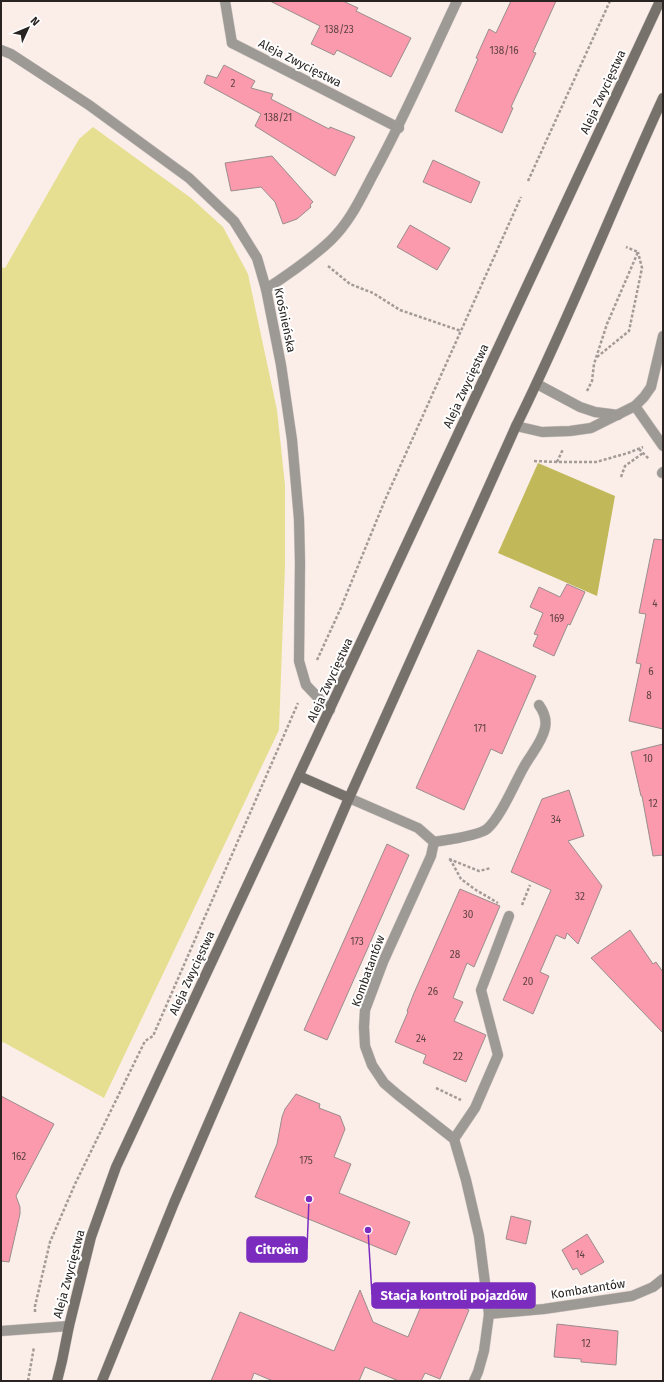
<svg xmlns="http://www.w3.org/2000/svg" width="664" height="1382" font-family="'Fira Sans',sans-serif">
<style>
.green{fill:#e6df91}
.forest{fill:#c1b859}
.building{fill:#fb9aac;stroke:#9a8d8e}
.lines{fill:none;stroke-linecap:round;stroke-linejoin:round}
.service-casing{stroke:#d5cac5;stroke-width:11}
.minor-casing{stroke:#d5cac5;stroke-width:11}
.secondary-casing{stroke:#d5cac5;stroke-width:11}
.path{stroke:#a49b97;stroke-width:2.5;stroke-dasharray:3 2;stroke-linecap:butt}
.service{stroke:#9d9a96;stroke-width:10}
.minor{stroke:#9d9a96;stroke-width:10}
.secondary{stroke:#76716b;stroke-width:10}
.labels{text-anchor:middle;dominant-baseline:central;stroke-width:4;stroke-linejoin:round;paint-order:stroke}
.number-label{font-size:10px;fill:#5e4244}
.street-label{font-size:12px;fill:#292422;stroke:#fff}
.leader{fill:none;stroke:#7b2cbf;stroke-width:1.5}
.callout-dot{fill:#7b2cbf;stroke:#fff;stroke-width:1.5}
.callout{fill:#7b2cbf;stroke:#7b2cbf;stroke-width:1.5}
.callout-label{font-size:13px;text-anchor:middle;font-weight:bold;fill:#fff}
</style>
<rect width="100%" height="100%" fill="#fbeee9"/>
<polygon class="green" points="93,127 191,198 223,227 248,274 277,410 285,485 285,566 279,730 104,1098 3,1042 1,1045 1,267 5,268 79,139"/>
<polygon class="forest" points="538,463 615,496 597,596 498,553"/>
<g class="building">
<polygon points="270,1 343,1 358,8 356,11 411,38 391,77 337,50 334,55 311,44 320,26"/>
<polygon points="511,1 556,1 533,52 536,53 511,107 513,108 502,133 455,111 478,59 476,58 489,29 496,33"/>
<polygon points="224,65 255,81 251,88 273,94 271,99 329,129 330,127 355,137 335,176 255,126 261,114 204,83 207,75 217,78"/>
<polygon points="272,156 313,202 310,205 311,207 297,219 283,224 275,202 261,187 231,191 225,163"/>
<polygon points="433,160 480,182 471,203 423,182"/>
<polygon points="410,225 450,248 437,270 397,247"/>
<polygon points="654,539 663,540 663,729 629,721 641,664 636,663 646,614 639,613"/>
<polygon points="567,584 585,592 570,625 568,624 554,656 533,646 538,635 534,634 543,613 530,607 539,587 560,597"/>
<polygon points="478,650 536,676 502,754 491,749 464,810 416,788"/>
<polygon points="663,744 663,855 653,856 642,796 641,796 631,752"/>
<polygon points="569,790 584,836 568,841 602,886 578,944 567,933 565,939 556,935 540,972 549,976 533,1014 503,1000 551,890 511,872 542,799"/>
<polygon points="387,844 409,855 327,1040 304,1030"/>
<polygon points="460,889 500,906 474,967 467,963 453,998 463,1002 454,1021 486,1035 466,1082 423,1063 426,1055 395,1042 408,1012 407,1011 414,993"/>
<polygon points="630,930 653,964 656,962 663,972 663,1033 591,958"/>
<polygon points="296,1094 320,1104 319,1108 340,1116 345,1129 334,1157 351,1164 339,1193 410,1222 396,1255 255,1197 277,1144 282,1117 285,1109"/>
<polygon points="1,1096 54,1124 16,1196 20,1207 20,1214 9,1262 1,1261"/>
<polygon points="511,1216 531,1221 526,1244 506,1239"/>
<polygon points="587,1234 604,1262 581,1275 577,1268 573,1270 562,1250"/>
<polygon points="360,1290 373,1322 408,1337 427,1292 469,1310 440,1379 425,1373 421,1381 399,1381 365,1367 359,1381 273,1381 254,1373 251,1381 211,1381 240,1312 334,1351"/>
<polygon points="557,1324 618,1331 616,1365 581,1362 581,1359 554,1357"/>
</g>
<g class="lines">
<defs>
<g id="service">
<polyline points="225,1 232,43"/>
<polyline points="662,473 663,472"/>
<path d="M434 842C446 840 478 836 487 829 501 817 515 782 525 765 532 753 542 742 545 728 547 719 544 712 539 705"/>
<polyline points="454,1139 475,1108 498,1055 481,990 509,916"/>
<polyline points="489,1314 544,1309 632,1296 653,1287 663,1279"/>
</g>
<g id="minor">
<polyline points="232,43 399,128"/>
<polyline points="1,50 11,54 89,105 189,178 234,221 257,258 266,289 281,365 292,440 299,519 300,562 299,661 306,685 330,710"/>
<path d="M266 289C289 274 311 259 331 240 351 221 362 195 375 171 405 116 430 58 457 1"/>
<polyline points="537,384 580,407 595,412 618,415"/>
<polyline points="635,406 663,446"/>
<polyline points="516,426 542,432 570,431 591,428 635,406 644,397 651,387 663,336"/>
<polyline points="349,798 418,828 434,842 431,856 383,962 365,1010 364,1027 365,1046 372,1065 384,1083 398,1095 454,1139 466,1180 479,1236 489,1314 484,1351 478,1372 474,1381"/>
<polyline points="1,1331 69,1326"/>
</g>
<g id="secondary">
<polyline points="299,776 349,798"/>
<polyline points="57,1381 62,1361 69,1326 91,1237 116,1167 660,1"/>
<path d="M102 1381 174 1203 349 798 516 426C569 319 613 207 663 98"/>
</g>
</defs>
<use href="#service" class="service-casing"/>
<use href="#minor" class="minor-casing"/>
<use href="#secondary" class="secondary-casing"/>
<g class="path">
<polyline points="528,181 610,1"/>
<polyline points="328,266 350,284 373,293 400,310 461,331"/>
<polyline points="597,357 629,331 642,268 638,252"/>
<polyline points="587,391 592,381 594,364 607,324 638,252 626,247"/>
<polyline points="639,449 649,459"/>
<polyline points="534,461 557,462 596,462 628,453 643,447"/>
<polyline points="557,462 563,449"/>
<polyline points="621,477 625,466 643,453"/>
<polyline points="317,660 340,610 385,500 521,197"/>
<polyline points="449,859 479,871 491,868"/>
<polyline points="450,859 461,879 476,890 498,903"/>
<polyline points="522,905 530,885"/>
<polyline points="436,1088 461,1100"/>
<polyline points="35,1312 35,1306 50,1242 75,1184 145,1041 153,1036 298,703"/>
<polyline points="28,1381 34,1347"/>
</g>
<use href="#service" class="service"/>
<use href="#minor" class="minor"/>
<use href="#secondary" class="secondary"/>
</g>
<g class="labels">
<g class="number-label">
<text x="339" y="30">138/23</text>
<text x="504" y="51">138/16</text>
<text x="233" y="84">2</text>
<text x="278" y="118">138/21</text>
<text x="655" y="604">4</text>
<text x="557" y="619">169</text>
<text x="651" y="672">6</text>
<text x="649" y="696">8</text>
<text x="480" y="729">171</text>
<text x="648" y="759">10</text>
<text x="653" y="804">12</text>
<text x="556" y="820">34</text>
<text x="580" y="897">32</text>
<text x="468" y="915">30</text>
<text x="357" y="942">173</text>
<text x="455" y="955">28</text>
<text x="528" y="982">20</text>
<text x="433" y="992">26</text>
<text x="421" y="1039">24</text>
<text x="458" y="1057">22</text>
<text x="19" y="1157">162</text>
<text x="306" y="1161">175</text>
<text x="580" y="1255">14</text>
<text x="586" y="1344">12</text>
</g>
<g class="street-label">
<text transform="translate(300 63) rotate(27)">Aleja Zwycięstwa</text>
<text transform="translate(603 92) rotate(-65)">Aleja Zwycięstwa</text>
<text transform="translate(285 320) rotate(78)">Krośnieńska</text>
<text transform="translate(466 386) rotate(-65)">Aleja Zwycięstwa</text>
<text transform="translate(330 680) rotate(-65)">Aleja Zwycięstwa</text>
<text transform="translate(368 971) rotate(-70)">Kombatantów</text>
<text transform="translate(192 973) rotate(-65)">Aleja Zwycięstwa</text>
<text transform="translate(69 1274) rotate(-75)">Aleja Zwycięstwa</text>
<text transform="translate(588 1289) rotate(-9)">Kombatantów</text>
</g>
</g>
<path class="leader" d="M309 1199L307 1249M368 1230L372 1295"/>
<g class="callout-dot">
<circle cx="309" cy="1199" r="4"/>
<circle cx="368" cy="1230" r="4"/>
</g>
<g class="callout">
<rect x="247" y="1237" width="60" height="25" rx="4"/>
<rect x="372" y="1283" width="163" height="25" rx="4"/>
</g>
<g class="callout-label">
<text x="277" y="1254">Citroën</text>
<text x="454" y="1300">Stacja kontroli pojazdów</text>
</g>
<rect width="664" height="1382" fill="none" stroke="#292422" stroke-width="4"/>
<g transform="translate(28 28) rotate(46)" stroke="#ffffff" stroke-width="3" paint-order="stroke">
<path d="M0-3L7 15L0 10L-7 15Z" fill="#292422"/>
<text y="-6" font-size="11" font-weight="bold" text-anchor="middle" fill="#292422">N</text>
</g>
</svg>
